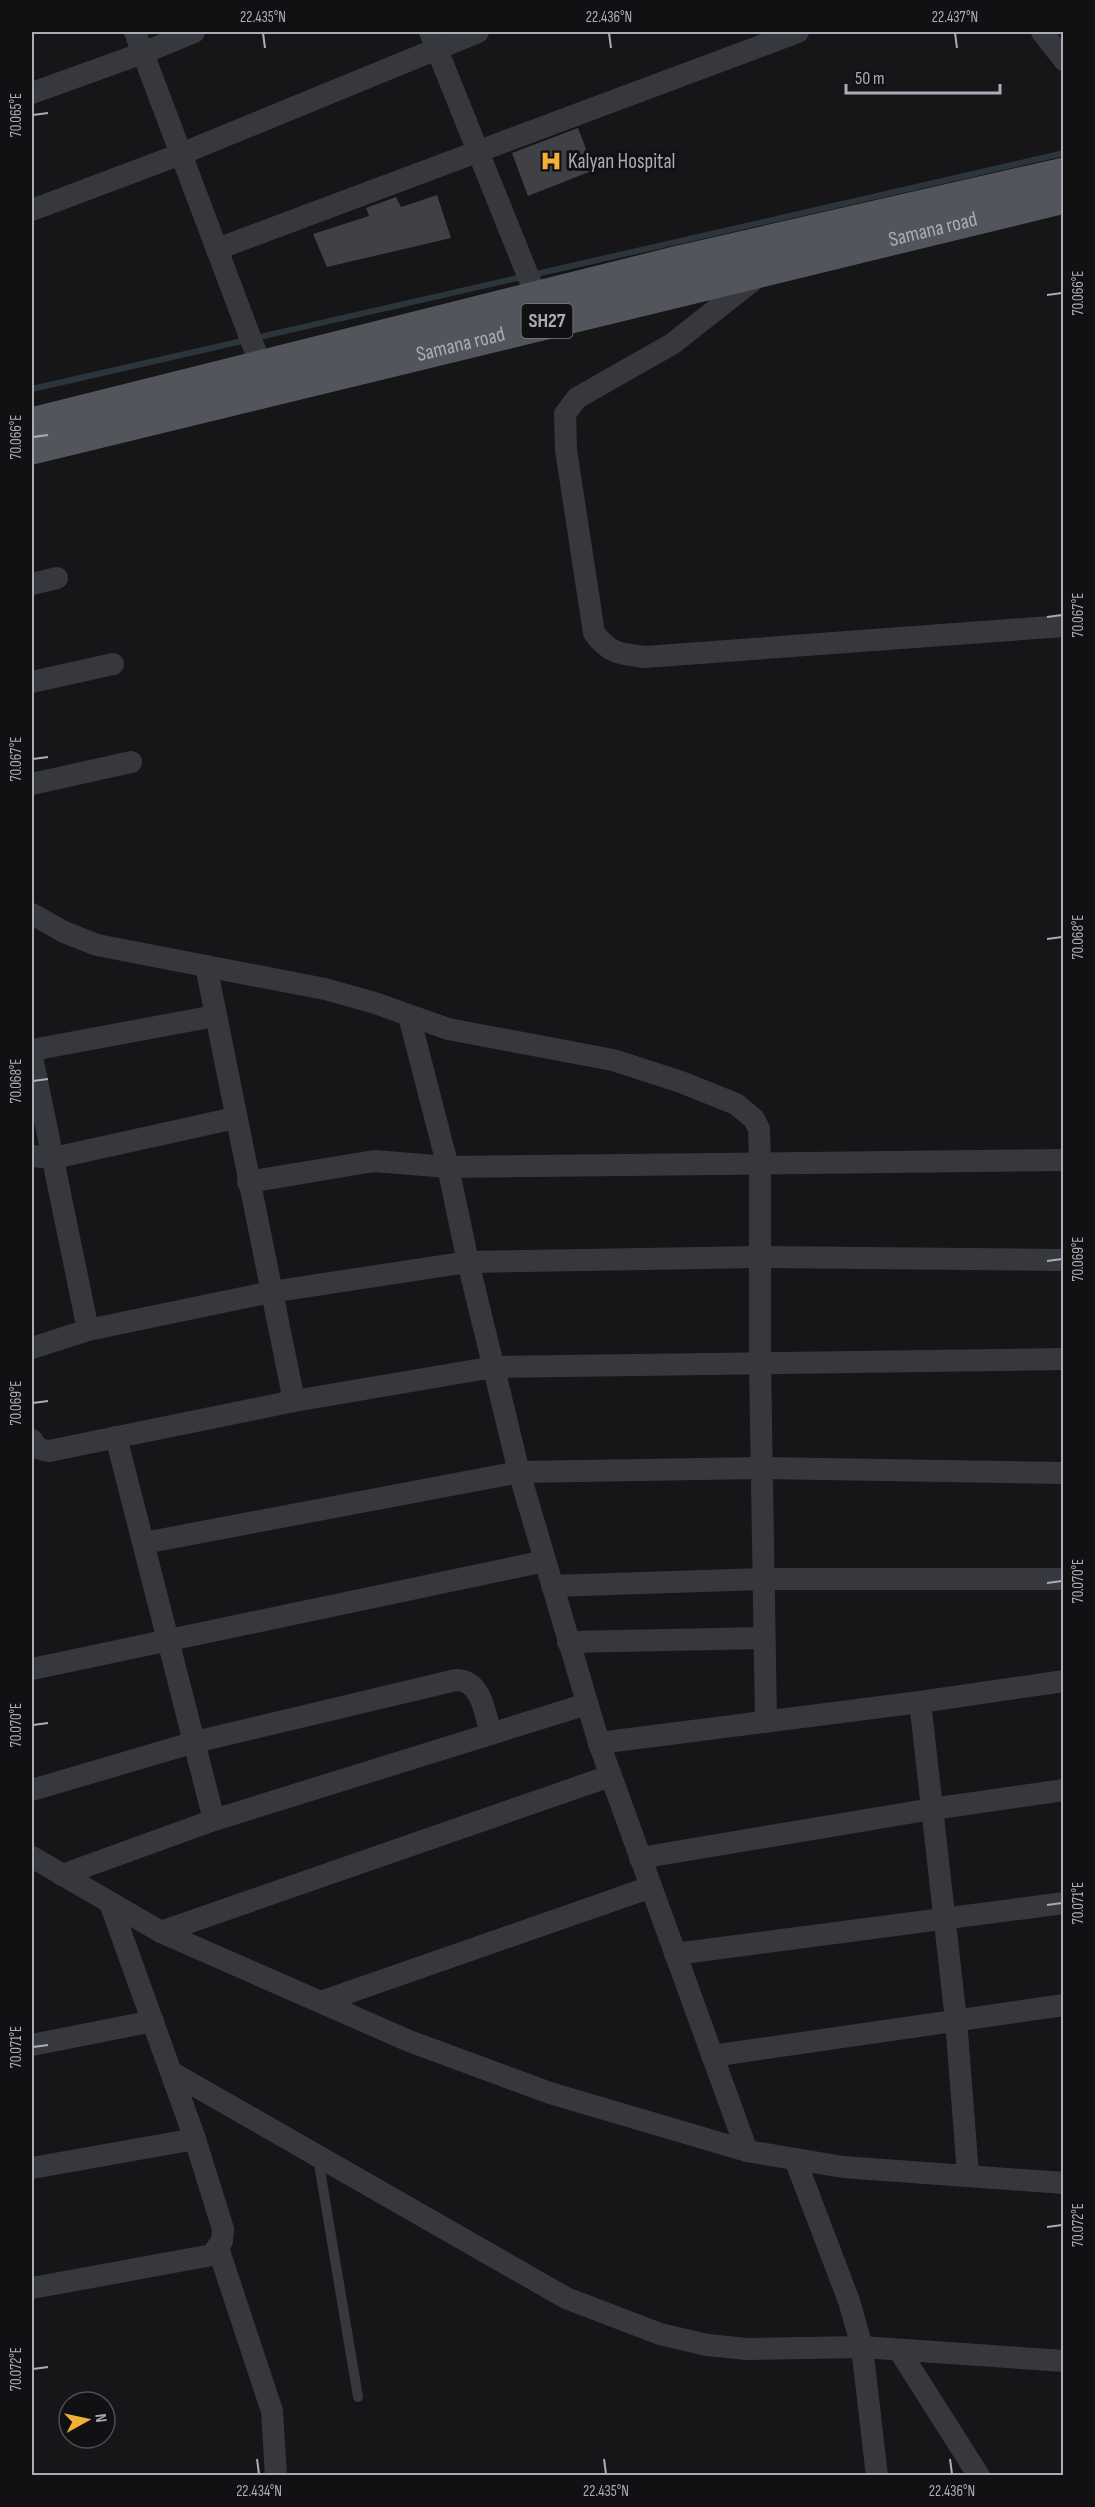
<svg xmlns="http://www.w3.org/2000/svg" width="1095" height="2507" font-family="'Sofia Sans Condensed',sans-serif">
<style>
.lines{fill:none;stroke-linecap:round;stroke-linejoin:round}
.stream{stroke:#2c353c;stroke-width:6}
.building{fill:#404145}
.service{stroke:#37383d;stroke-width:10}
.minor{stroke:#37383d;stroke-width:22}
.primary{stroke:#53555c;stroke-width:33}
.ticks{fill:none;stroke:#a8adb8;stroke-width:2}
.labels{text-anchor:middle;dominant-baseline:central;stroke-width:6;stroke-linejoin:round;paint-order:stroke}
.shield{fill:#111113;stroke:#7b7e86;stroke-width:1.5}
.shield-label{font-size:20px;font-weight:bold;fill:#a8adb8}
.poi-label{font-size:21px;fill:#a8adb8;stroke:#111113;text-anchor:start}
.street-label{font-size:21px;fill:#a8adb8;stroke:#111113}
.neatline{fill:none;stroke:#a8adb8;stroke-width:2}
.ticks-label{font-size:15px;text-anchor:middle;fill:#a8adb8}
</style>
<rect width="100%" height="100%" fill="#161618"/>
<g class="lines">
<g class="stream">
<polyline points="532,275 1064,153"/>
<polyline points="32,389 522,277"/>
</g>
</g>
<g class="building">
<polygon points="578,128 594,170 528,196 512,153"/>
<polygon points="437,195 451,238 327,267 313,234 369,216 366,208 396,197 401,207"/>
</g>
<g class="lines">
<polyline class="service" points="318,2158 358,2397"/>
<g class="minor">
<polyline points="135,32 261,366"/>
<polyline points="430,32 537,298 540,309"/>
<polyline points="1042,32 1064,60"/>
<polyline points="32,93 143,53 194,32"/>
<polyline points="32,210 181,154 478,32"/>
<polyline points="217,249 798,32"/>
<path d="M760 275 672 344 577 398 565 414 566 450 594 633C610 654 620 654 645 657L1064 626"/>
<polyline points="32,584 57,578"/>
<polyline points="32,682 113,664"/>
<polyline points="32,784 131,762"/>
<polyline points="32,914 64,932 97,945 325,989 375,1003 448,1029 613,1060 681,1082 736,1104 754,1119 759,1129 760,1163 760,1362 766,1722"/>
<polyline points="206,966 294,1401"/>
<polyline points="409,1016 448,1167 468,1262 519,1472 599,1743 747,2151"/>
<polyline points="32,1050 215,1016"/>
<polyline points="32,1057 88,1330"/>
<polyline points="32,1156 54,1158 235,1118"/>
<polyline points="248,1182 374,1161 448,1167 1064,1160"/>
<polyline points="32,1348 88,1330 271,1292 468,1262 760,1257 1064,1260"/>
<polyline points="116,1437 214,1820"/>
<path d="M32 1440C36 1448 40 1450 49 1451L294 1401 494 1367 1064 1359"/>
<polyline points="144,1543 519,1472 761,1468 1064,1473"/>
<polyline points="552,1586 763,1579 1064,1579"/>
<polyline points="568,1642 764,1638"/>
<polyline points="32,1669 545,1561"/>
<polyline points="920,1702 956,2020 968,2174"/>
<polyline points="599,1743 920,1702 1064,1681"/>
<path d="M32 1790 195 1742 456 1680C482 1680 485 1714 491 1734"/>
<polyline points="32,1857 161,1932 409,2041 550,2093 747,2151 843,2167 1064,2183"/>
<polyline points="640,1858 932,1809 1064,1790"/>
<polyline points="62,1875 214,1820 587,1704"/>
<polyline points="161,1932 610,1776"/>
<polyline points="675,1954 1064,1903"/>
<polyline points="321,2002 651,1887"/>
<polyline points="32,2045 153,2021"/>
<polyline points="712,2056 1064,2005"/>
<polyline points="171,2072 566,2298 660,2334 707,2345 747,2349 862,2347 1064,2361"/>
<polyline points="795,2159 849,2301 862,2347 877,2476"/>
<polyline points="32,2168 195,2139"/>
<polyline points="218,2248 272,2411 276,2476"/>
<polyline points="32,2288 212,2255 222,2241 223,2229 195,2139 110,1903"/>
<polyline points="899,2350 979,2476"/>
</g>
<g class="primary">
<polyline points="32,424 679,262 1064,174"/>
<path id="s1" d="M32 448 1064 197"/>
</g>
</g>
<path class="ticks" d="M263 33 265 48M609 33 611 48M955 33 957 48M33 115 48 113M1047 295 1062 293M33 437 48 435M1047 617 1062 615M33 759 48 757M1047 939 1062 937M33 1081 48 1079M1047 1261 1062 1259M33 1403 48 1401M1047 1583 1062 1581M33 1725 48 1723M1047 1905 1062 1903M33 2047 48 2045M1047 2227 1062 2225M33 2369 48 2367M257 2459 259 2474M604 2459 606 2474M950 2459 952 2474"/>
<defs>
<symbol id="hospital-bare" viewBox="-9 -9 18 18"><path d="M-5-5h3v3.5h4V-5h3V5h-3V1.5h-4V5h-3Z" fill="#f2b134" stroke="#111113" stroke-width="2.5" paint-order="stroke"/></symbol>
</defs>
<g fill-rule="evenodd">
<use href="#hospital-bare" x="536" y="146" width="30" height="30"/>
</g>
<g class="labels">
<rect class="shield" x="521.5" y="304" width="51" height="34" rx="4.5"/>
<g class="shield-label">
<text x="547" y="321">SH27</text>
</g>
<g class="poi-label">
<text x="568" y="161">Kalyan Hospital</text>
</g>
<g class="street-label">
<text stroke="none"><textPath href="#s1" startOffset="927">Samana road</textPath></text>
<text stroke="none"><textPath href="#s1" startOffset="441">Samana road</textPath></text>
</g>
</g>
<rect width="1095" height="2507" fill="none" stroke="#111113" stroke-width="66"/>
<g transform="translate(87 2420) rotate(82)"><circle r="28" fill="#111113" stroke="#4d4f55" stroke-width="1.5"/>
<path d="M0-4.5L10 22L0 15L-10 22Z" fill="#f2b134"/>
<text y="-9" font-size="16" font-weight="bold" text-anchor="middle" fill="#a8adb8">N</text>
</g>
<path d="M846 84v9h154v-9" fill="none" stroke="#a8adb8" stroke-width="3"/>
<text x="855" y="84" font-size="18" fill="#a8adb8" stroke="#111113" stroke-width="4.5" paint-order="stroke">50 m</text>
<rect x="33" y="33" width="1029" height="2441" class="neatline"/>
<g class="ticks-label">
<text x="263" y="22">22.435°N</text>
<text x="609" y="22">22.436°N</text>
<text x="955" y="22">22.437°N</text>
<text transform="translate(16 115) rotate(-90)" y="5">70.065°E</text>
<text transform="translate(1078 293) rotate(-90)" y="5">70.066°E</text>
<text transform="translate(16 437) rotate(-90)" y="5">70.066°E</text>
<text transform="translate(1078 615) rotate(-90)" y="5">70.067°E</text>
<text transform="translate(16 759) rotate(-90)" y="5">70.067°E</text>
<text transform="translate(1078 937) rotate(-90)" y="5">70.068°E</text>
<text transform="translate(16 1081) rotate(-90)" y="5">70.068°E</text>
<text transform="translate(1078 1259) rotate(-90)" y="5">70.069°E</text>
<text transform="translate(16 1403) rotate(-90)" y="5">70.069°E</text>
<text transform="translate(1078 1581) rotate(-90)" y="5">70.070°E</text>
<text transform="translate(16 1725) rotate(-90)" y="5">70.070°E</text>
<text transform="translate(1078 1903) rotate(-90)" y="5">70.071°E</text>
<text transform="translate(16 2047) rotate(-90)" y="5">70.071°E</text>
<text transform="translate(1078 2225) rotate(-90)" y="5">70.072°E</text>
<text transform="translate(16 2369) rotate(-90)" y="5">70.072°E</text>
<text x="259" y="2496">22.434°N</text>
<text x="606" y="2496">22.435°N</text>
<text x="952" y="2496">22.436°N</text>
</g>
</svg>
